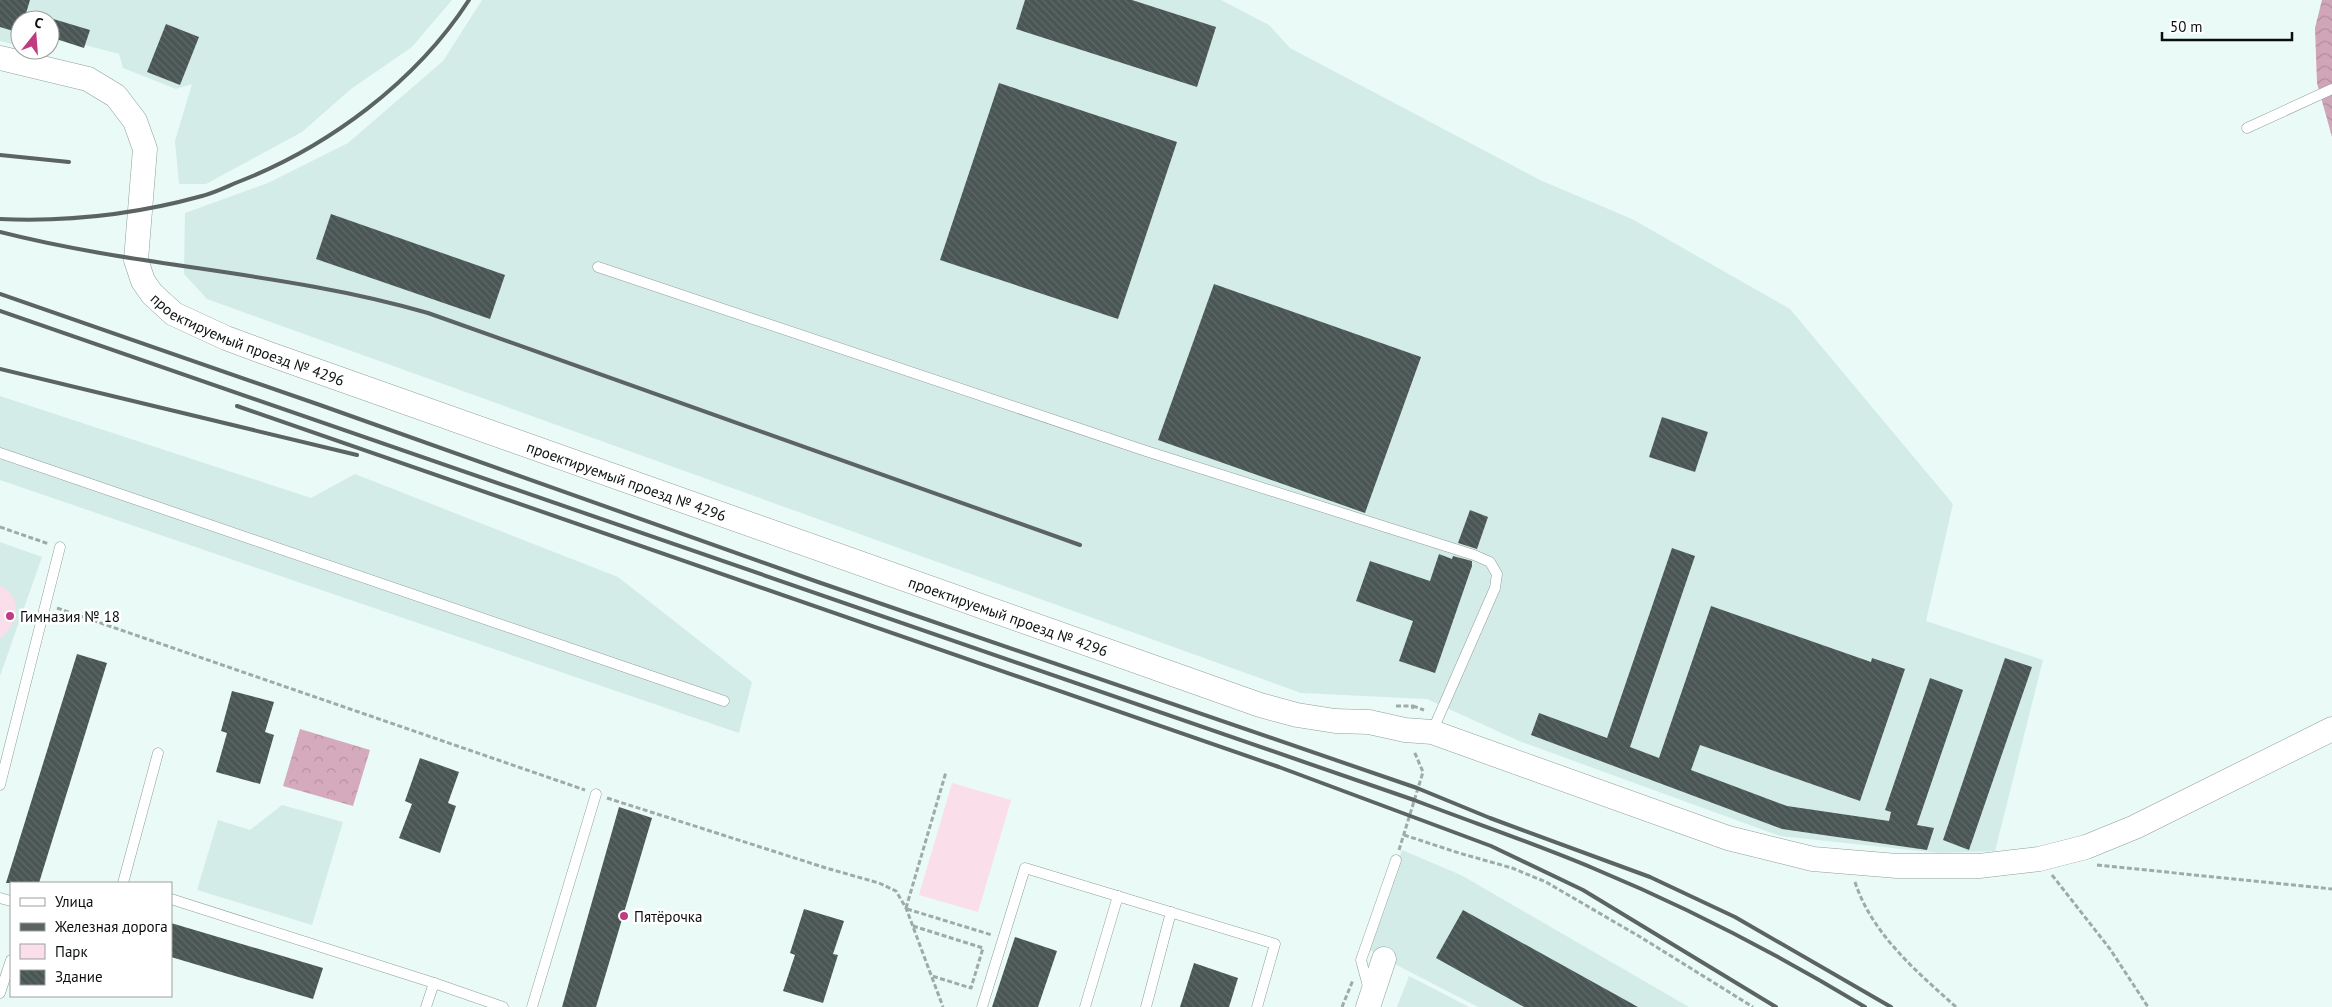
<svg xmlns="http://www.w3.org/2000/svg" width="2332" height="1007" font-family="'PT Sans',sans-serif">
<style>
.built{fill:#d4ece7}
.green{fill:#fadeea}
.forest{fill:url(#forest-crowns)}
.water{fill:url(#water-waves)}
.building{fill:url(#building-back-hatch)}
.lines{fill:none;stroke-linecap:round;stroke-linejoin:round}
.service-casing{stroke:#8f9e9b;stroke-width:11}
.tertiary-casing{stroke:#8f9e9b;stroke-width:25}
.path{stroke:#9faba8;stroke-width:3;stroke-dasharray:5 2.5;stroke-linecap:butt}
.service{stroke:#fff;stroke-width:10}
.tertiary{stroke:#fff;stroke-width:24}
.rail{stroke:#5b6462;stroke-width:4}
.poi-dot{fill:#bf3c82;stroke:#fff;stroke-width:2}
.labels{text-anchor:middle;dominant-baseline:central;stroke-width:5;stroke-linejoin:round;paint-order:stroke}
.street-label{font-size:15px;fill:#0b100f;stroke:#fff}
.poi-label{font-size:15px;fill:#0b100f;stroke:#fff;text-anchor:start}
</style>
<defs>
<pattern id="forest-crowns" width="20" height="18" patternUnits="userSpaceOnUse" patternTransform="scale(1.25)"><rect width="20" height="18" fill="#d6aabd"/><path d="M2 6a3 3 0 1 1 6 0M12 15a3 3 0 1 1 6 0" fill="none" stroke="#b691a1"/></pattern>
<pattern id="water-waves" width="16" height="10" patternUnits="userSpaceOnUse" patternTransform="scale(1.25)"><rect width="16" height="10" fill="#d1a5b8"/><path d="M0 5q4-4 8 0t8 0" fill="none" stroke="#b28d9d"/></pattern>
<pattern id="building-back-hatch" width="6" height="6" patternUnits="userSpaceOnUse" patternTransform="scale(1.25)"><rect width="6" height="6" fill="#495654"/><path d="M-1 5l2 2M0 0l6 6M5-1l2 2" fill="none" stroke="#5f6968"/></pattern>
</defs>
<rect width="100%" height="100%" fill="#eafaf7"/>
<g class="built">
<polygon points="0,0 452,0 412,47 351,89 302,132 206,184 179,184 175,141 192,84 176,89 123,68 119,54 62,39 48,52 39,50 50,50 50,20 20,20 20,46 0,41"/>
<polygon points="482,0 1221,0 1269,25 1290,48 1540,180 1632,219 1790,309 1953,504 1926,621 2043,660 1995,851 1939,853 1780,836 1519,741 1427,699 1301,693 207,299 184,274 185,213 268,183 348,143 443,61"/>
<polygon points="0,396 311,498 355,474 618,577 752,682 739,733 0,480"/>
<polygon points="0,542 42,557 0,676"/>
<polygon points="282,805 343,822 312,925 197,890 218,820 250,830"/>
<polygon points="1402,850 1461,875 1689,1007 1478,1007 1385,959 1368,949"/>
<polygon points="1409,976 1469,1007 1397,1007"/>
</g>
<g class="green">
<path d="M0 585C24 600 19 621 0 639Z"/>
<polygon points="952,783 1011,800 978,912 919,895"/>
</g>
<polygon class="forest" points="300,729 370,750 353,806 283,786"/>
<polygon class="water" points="2322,0 2332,0 2332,137 2317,83 2315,28"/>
<g class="building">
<polygon points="0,0 30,0 24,20 20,20 20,33 0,27"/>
<polygon points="1025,0 1132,0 1216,27 1197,87 1016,29"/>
<polygon points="50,18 90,30 84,48 50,37"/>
<polygon points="166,24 199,37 180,85 147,72"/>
<polygon points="999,83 1177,142 1118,319 940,260"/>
<polygon points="331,214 505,275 490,319 316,259"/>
<polygon points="1214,284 1421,357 1365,513 1158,440"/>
<polygon points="1662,417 1708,432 1695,472 1649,457"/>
<polygon points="1470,510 1488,517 1477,549 1458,543"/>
<polygon points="1672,548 1695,556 1630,747 1659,758 1711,606 1871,662 1872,658 1905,669 1860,801 1700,745 1691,770 1787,806 1889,821 1891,812 1885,810 1930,678 1963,690 1917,825 1934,828 1927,850 1782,829 1531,735 1539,713 1607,738"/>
<polygon points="1439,554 1452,559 1453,556 1472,561 1472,566 1435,673 1399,661 1413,621 1356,601 1370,561 1430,581"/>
<polygon points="77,654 107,663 39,883 6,883"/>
<polygon points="2005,658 2032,667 1969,850 1943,840"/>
<polygon points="232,691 274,702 265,732 274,735 260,784 216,772 227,733 221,731"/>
<polygon points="420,758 459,772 448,803 456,806 440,853 399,838 412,804 405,801"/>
<polygon points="619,807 652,818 596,1007 562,1007"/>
<polygon points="804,909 844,921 833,954 838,955 823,1003 783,991 795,955 790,953"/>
<polygon points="1463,910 1638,1007 1524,1007 1436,958"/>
<polygon points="171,923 323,968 313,999 171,957"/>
<polygon points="1015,937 1057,951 1038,1007 992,1007"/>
<polygon points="1194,963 1238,978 1229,1007 1180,1007"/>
</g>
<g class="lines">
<defs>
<g id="service">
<polyline points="2247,128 2332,89"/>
<polyline points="598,267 1146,451 1474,555 1490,562 1497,574 1495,588 1432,732"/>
<polyline points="0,453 724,701"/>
<polyline points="0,785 60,547"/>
<polyline points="123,883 158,753"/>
<polyline points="0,898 11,901"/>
<polyline points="171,899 434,983"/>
<polyline points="1369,990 1361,960 1396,860"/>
<polyline points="0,993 11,960"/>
<polyline points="426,1007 434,983 503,1007"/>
<polyline points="532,1007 596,794"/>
<polyline points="982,1007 1025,868 1275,944 1257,1007"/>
<polyline points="1085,1007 1118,896"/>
<polyline points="1146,1007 1171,912"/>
</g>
<g id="tertiary">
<path id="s1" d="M0 58 88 79 116 96 135 121 145 149 136 260 143 281 152 294 174 314 226 338 272 355 1260 705 1297 715 1335 721 1369 722 1405 730 1432 732 1728 838 1813 859 1897 866H1979L2039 859 2086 847 2135 827 2332 729"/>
<polyline points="1368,1007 1384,959"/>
</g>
</defs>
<use href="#service" class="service-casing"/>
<use href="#tertiary" class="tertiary-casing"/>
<g class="path">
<polyline points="0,527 49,544"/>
<polyline points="57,608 585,790"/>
<polyline points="1396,706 1413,706 1412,710"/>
<polyline points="1413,706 1424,710"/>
<polyline points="607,798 826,868 879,883 896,891 906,908 943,1007"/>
<polyline points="1404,835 1459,853 1512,868 1546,882 1642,938 1753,1007"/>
<polyline points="1399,850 1423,772 1414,751"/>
<polyline points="2097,865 2332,889"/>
<polyline points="2052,875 2110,949 2148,1007"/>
<path d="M1855 882C1872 934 1916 971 1956 1007"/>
<polyline points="906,908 946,772"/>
<polyline points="907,909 992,935"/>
<polyline points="913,926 983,948 971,988 932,976"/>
<polyline points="1342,1007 1353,980"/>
</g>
<use href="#service" class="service"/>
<use href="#tertiary" class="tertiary"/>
<g class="rail">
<polyline points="0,155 69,162"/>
<path d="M0 219C68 222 137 214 202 196 214 193 226 187 238 182 328 147 416 82 469 0"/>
<path d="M0 232C141 268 288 272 428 313L1080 545"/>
<polyline points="0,294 320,405 818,582 1417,788 1490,818 1650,877 1735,917 1891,1007"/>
<path d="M0 311 1414 800C1474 823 1536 844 1595 869 1689 908 1779 955 1865 1007"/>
<polyline points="0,369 357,455"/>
<polyline points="237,406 1279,767 1491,846 1583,890 1776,1007"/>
</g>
</g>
<g class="poi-dot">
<circle cx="10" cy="616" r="5"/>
<circle cx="624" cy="916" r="5"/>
</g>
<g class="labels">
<g class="street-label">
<text stroke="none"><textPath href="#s1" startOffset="441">проектируемый проезд № 4296</textPath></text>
<text stroke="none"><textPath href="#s1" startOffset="846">проектируемый проезд № 4296</textPath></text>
<text stroke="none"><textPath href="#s1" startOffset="1251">проектируемый проезд № 4296</textPath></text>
</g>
<g class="poi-label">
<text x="20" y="616">Гимназия № 18</text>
<text x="634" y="916">Пятёрочка</text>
</g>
</g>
<rect x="10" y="882" width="162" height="115" fill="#ffffff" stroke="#9d9f9f"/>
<rect x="20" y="898" width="25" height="8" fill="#ffffff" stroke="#9d9f9f"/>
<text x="55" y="907" font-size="15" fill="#0b100f">Улица</text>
<rect x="20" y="923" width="25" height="8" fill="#5b6462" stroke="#9d9f9f"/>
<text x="55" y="932" font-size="15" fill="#0b100f">Железная дорога</text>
<rect x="20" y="944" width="25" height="15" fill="#fadeea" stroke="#9d9f9f"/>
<text x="55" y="957" font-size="15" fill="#0b100f">Парк</text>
<rect x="20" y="970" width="25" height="15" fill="url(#building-back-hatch)" stroke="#9d9f9f"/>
<text x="55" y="982" font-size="15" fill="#0b100f">Здание</text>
<g transform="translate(35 35) rotate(17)"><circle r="24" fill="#ffffff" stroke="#9d9f9f"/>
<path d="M0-4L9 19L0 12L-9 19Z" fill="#bf3c82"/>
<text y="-8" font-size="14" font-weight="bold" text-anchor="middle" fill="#0b100f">С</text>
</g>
<path d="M2162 32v8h130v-8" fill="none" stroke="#0b100f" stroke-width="2.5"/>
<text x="2170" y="32" font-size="15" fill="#0b100f" stroke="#ffffff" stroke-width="4" paint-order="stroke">50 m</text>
</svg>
